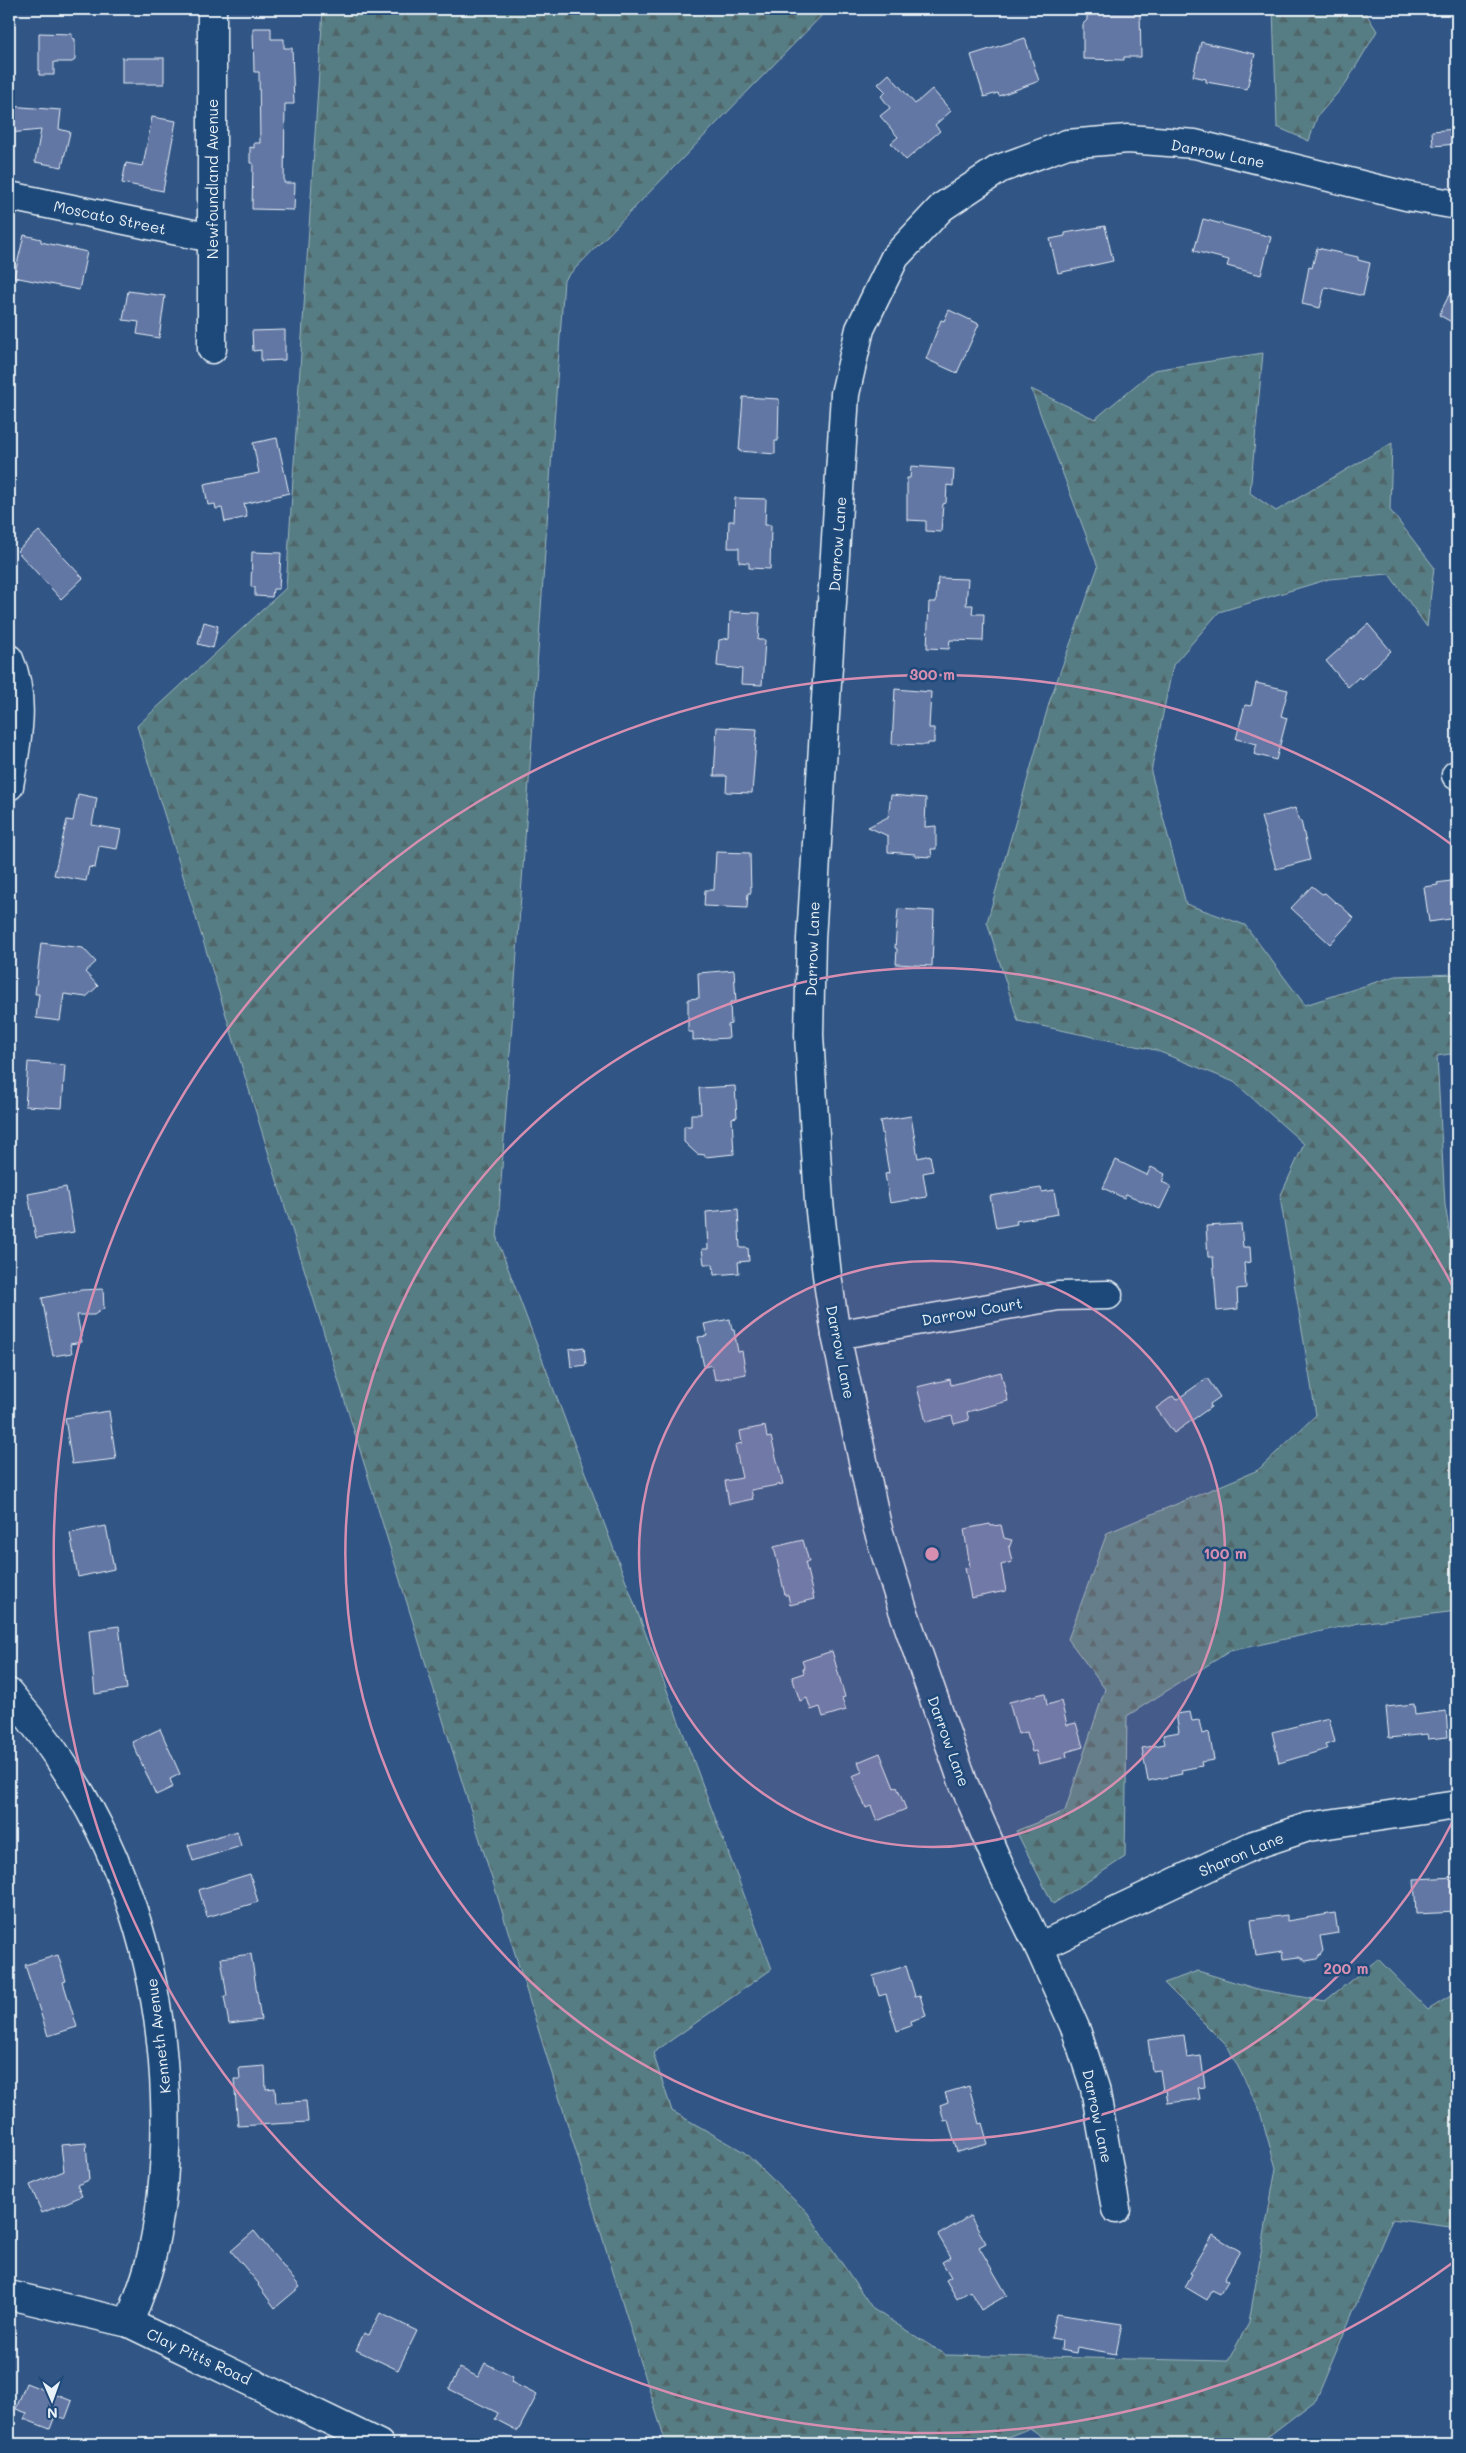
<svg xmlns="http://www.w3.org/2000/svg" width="1466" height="2453" font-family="Mali,sans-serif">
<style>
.forest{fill:url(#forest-firs);stroke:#9fb7be}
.building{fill:#6377a4;stroke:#e8f1f8}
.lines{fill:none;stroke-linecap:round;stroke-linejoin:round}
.minor-casing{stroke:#e8f1f8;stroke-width:31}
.minor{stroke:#1f4a7a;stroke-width:28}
.ring{fill:none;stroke:#d78fb1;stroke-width:2.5}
.labels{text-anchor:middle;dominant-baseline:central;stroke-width:5;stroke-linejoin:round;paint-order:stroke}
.street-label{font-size:15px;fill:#e8f1f8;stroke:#1f4a7a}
.centre{fill:#d78fb1;stroke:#1f4a7a;stroke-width:2.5}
.ring-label{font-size:15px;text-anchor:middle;font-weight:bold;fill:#d78fb1;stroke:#1f4a7a;stroke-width:5;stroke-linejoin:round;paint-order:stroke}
</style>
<defs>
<pattern id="forest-firs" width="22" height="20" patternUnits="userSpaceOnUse" patternTransform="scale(1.25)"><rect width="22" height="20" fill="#567d83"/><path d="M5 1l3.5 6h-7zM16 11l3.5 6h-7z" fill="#4f6569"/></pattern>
</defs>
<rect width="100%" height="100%" fill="#315585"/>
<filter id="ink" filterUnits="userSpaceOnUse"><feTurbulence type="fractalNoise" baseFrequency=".02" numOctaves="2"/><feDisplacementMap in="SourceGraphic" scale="10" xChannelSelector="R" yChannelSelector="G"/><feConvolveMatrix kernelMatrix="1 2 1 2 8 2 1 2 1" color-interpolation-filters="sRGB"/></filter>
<g filter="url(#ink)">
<g class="forest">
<polygon points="323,9 828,9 564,280 497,1239 772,1969 653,2053 672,2111 744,2152 807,2212 873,2309 945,2355 1228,2361 1249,2322 1276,2168 1259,2108 1228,2047 1164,1983 1198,1971 1257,1989 1325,2001 1378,1959 1428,2010 1457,1992 1457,2228 1392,2219 1316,2400 1258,2444 1053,2444 1030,2428 990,2444 666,2444 137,726 286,588"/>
<polygon points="1273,9 1363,9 1377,31 1346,83 1317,117 1309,141 1277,127"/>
<polygon points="1263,353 1250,493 1276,511 1392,443 1390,510 1434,567 1427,627 1389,574 1329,579 1219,612 1173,665 1151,772 1186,904 1245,925 1305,1005 1395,976 1457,974 1457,1053 1437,1056 1445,1205 1457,1277 1457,1457 1453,1494 1457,1503 1457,1611 1359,1623 1230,1651 1127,1716 1125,1857 1053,1904 1016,1831 1065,1811 1105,1689 1068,1639 1107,1533 1258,1470 1316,1415 1280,1197 1304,1144 1234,1082 1155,1050 1018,1021 987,922 1050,700 1098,567 1031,389 1095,419 1154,370"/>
</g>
<g class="building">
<polygon points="1109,9 1109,12 1140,11 1141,57 1124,57 1124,60 1083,59 1083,24 1087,20 1087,10"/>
<polygon points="253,28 271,28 271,39 284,39 284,48 292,48 294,104 285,104 284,183 295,183 294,210 252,209 253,163 250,163 250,147 254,148 254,143 260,143 259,72 254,72"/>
<polygon points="39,33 72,34 72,38 75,39 75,60 72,62 54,62 54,75 39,75"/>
<polygon points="1025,38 1039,81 999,96 998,93 984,97 971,55"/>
<polygon points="1201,42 1255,54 1247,89 1206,82 1206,79 1193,76"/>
<rect x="122" y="58" width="42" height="26"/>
<polygon points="889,74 915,104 932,89 951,111 935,125 940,131 906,160 891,143 898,137 880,116 890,108 881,96 886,92 878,84"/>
<polygon points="9,106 61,110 59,129 70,132 62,167 35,162 41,130 9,133"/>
<polygon points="152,117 176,121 163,191 122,183 126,163 143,166"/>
<polygon points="1457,129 1457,144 1433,146 1432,131"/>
<polygon points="1203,219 1271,237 1261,275 1227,266 1229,260 1194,251"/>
<polygon points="1105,226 1113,261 1058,273 1050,239 1065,236 1065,233"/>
<polygon points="24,235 41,239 41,242 87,252 79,290 14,277"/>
<polygon points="1317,248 1358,257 1358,260 1370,263 1363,296 1325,287 1320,308 1302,304 1309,267 1312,268"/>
<polygon points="1457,280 1457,325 1439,315"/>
<polygon points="128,291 165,296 159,338 137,334 139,322 123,320"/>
<polygon points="949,310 979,324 957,373 926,359 941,320 944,321"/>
<polygon points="285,330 285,360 261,361 261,350 253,351 252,331"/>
<polygon points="743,397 779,399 778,441 775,441 775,454 739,451"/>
<polygon points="277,438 289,493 244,504 247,517 225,522 222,508 216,509 215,504 208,505 204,484 259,473 253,443"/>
<polygon points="911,466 954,469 953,486 947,485 946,503 943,504 941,532 926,531 926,521 907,520 907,478 910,478"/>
<polygon points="735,498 766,499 765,525 771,525 770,569 749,568 749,563 739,562 739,548 728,548 729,521 734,521"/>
<polygon points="39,531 83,578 61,599 17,551"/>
<polygon points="252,552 281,553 279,589 273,589 272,597 255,596 255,587 251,587"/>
<polygon points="938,578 968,579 966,605 973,605 972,614 984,614 983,641 950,640 949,649 927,648 929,602 936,602"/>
<polygon points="730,612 760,613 758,640 765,640 762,685 741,684 742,669 717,666 719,640 729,638"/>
<polygon points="204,622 218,626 213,648 198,644"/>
<polygon points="1368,624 1391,651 1361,679 1359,677 1348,687 1326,661"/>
<polygon points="1256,683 1288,690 1281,716 1287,718 1276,760 1254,754 1257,744 1236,739 1245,705 1251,706"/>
<polygon points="895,689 931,692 929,728 934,728 934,743 928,743 928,745 892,744"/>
<polygon points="717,727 757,729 752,793 726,792 727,776 714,776"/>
<polygon points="78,794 97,798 92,825 121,830 117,849 99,846 95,868 89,867 86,881 54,875 67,820 73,821"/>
<polygon points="891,795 926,798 925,827 936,826 936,849 931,849 932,857 915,856 915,854 888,852 888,836 868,827 888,817"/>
<polygon points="1295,808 1299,821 1301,821 1310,860 1276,869 1261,817"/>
<polygon points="716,852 750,853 751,893 748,893 747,908 704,906 705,890 714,890"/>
<polygon points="1457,880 1457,918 1429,922 1424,887 1438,885 1437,883"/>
<polygon points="1312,886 1322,894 1325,893 1336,903 1337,902 1354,918 1330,944 1291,908"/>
<polygon points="898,909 934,911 932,966 896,964 897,949 895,948"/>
<polygon points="41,943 83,948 96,962 85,972 98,986 86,997 64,994 60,1021 36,1018 39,994 35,994"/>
<polygon points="734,970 736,1002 730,1002 731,1024 728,1025 729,1038 693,1040 693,1032 688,1032 688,999 699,998 698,973"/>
<polygon points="28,1062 65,1065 62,1108 25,1106"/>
<polygon points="735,1086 737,1117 732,1118 734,1154 705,1157 705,1155 697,1154 684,1142 684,1126 691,1126 691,1114 701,1114 699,1088"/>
<polygon points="911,1116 918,1158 930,1155 933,1171 923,1173 927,1197 890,1203 885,1174 889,1173 880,1121"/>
<polygon points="1116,1160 1147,1175 1151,1167 1165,1174 1162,1182 1171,1186 1160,1209 1126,1194 1124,1198 1103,1188"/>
<polygon points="66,1187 74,1232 36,1238 28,1194"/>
<polygon points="1041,1188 1042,1192 1054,1190 1058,1214 1016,1221 1017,1224 996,1228 990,1196"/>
<polygon points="738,1209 740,1248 748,1248 749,1261 738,1262 739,1273 714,1275 713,1264 704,1264 702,1249 708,1249 706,1212"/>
<polygon points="1241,1224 1243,1247 1250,1247 1251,1262 1244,1263 1246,1288 1237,1289 1238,1309 1217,1311 1213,1257 1208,1257 1206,1226"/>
<polygon points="103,1289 104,1308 94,1315 77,1315 82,1342 70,1344 72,1353 53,1356 42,1298 81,1290"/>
<polygon points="730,1319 732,1330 734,1330 738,1352 742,1351 746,1374 715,1380 712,1365 704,1367 698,1337 707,1336 704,1324"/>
<polygon points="584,1347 586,1365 571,1367 569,1349"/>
<polygon points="1001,1372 1008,1401 967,1412 969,1420 954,1424 952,1416 926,1422 917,1387 950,1379 951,1385"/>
<polygon points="1207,1378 1220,1397 1210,1404 1211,1407 1174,1433 1156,1408 1173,1396 1176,1400"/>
<polygon points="109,1411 116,1459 72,1464 65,1418"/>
<polygon points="765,1426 767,1438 771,1437 783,1484 751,1490 753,1499 729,1504 725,1481 742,1478 735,1445 742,1443 740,1431"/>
<polygon points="990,1524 991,1526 1001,1525 1004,1538 1012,1540 1009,1548 1012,1562 1001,1565 1006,1591 971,1598 965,1568 970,1567 964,1529"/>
<polygon points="106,1526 114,1569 78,1577 70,1533"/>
<polygon points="803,1540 809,1562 805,1562 814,1599 790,1605 788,1595 785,1595 774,1547"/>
<polygon points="119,1626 127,1689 95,1694 89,1630"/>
<polygon points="832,1651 845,1697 842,1698 846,1710 823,1717 820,1707 811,1710 807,1698 800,1701 792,1677 804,1673 803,1669 805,1669 802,1661"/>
<polygon points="1045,1693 1047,1705 1061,1701 1067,1725 1076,1723 1083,1747 1066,1752 1067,1757 1039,1764 1036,1751 1032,1752 1027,1732 1018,1734 1009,1702"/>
<polygon points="1414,1704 1415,1715 1446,1711 1448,1737 1428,1739 1427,1734 1389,1738 1386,1707"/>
<polygon points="1190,1712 1192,1721 1199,1720 1202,1734 1209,1732 1214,1760 1201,1762 1202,1766 1181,1770 1182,1774 1148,1781 1142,1748 1165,1744 1163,1735 1179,1732 1176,1714"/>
<polygon points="1329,1718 1335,1742 1325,1745 1327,1749 1279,1763 1272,1732"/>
<polygon points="160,1729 180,1774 170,1779 173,1787 156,1795 132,1742"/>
<polygon points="880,1753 894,1788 897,1787 906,1809 877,1821 871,1806 866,1808 852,1776 862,1772 858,1762"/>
<polygon points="237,1831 241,1846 193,1861 188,1845"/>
<polygon points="250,1874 258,1902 207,1917 199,1890 201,1889"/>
<polygon points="1457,1877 1457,1912 1416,1914 1414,1879"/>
<polygon points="1335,1913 1338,1933 1320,1936 1323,1951 1317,1959 1306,1961 1299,1957 1283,1959 1282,1952 1256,1956 1251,1920 1287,1915 1287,1921"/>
<polygon points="251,1954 261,2020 229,2024 224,1996 227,1996 221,1958"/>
<polygon points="58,1955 66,1981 63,1982 77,2027 48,2036 25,1965"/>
<polygon points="906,1966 915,1996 920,1995 926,2016 910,2021 911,2026 897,2031 886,1994 879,1996 873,1976"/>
<polygon points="1184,2035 1187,2058 1201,2056 1205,2087 1198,2088 1200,2099 1168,2103 1166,2090 1163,2091 1160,2070 1152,2071 1148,2040"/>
<polygon points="265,2066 266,2089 275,2088 276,2103 306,2101 308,2122 238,2126 234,2079 240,2079 239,2068"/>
<polygon points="969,2086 979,2124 982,2123 988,2144 957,2152 948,2120 944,2121 940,2105 948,2102 945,2093"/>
<polygon points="86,2143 89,2180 77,2185 82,2196 42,2213 30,2185 64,2171 61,2145"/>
<polygon points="970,2216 986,2243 979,2247 1007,2295 981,2310 970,2291 957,2299 946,2280 951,2277 942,2262 951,2257 938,2235"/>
<polygon points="254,2231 300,2287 275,2308 258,2285 259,2284 231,2251"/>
<polygon points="1213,2235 1240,2251 1224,2279 1228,2281 1220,2294 1212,2290 1207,2300 1185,2287 1192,2274 1190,2273"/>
<polygon points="380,2313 417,2331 398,2370 356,2350 364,2333 369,2335"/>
<polygon points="1056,2314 1122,2324 1116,2354 1077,2347 1076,2353 1061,2350 1062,2340 1051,2338"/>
<polygon points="485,2363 513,2377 511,2382 537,2395 518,2431 495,2419 498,2413 449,2389 460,2368 478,2377"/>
<polygon points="26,2383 72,2401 65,2420 55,2416 50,2429 24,2419 27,2413 16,2409"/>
</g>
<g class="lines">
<defs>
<g id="minor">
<polyline points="9,196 212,238"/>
<polyline points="212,349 212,9"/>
<path d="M9 659C27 699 16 746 9 786"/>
<polyline points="1456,775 1457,775"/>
<polyline points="836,1335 1058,1296 1108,1295"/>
<path d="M9 1693C109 1809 160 1944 165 2097 167 2152 163 2209 150 2262 145 2283 136 2303 129 2323"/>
<polyline points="1039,1947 1254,1845 1308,1827 1457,1805"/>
<polyline points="1116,2209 1095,2088 1076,2030 1039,1947 1001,1870 963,1782 903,1610 877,1526 836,1335 827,1275 819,1202 809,1035 811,939 845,394 860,329 895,257 942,207 999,169 1067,144 1128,139 1195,144 1406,196 1457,205"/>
<polyline points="9,2295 129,2323 379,2444"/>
</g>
</defs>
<use href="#minor" class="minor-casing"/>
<use href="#minor" class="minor"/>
</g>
</g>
<circle cx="932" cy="1554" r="293" fill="#d78fb1" fill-opacity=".12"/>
<g class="ring">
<circle cx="932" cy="1554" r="293"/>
<path d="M1456 1815A586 586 0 1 1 1456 1293"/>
<path d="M1455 2261A879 879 0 1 1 1455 847"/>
</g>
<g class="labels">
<g class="street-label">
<text transform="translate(1218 153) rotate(11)">Darrow Lane</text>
<text transform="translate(212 179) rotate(-90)">Newfoundland Avenue</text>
<text transform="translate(110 217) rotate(12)">Moscato Street</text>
<text transform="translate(837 544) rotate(-86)">Darrow Lane</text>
<text transform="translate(812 949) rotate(-88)">Darrow Lane</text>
<text transform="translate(972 1311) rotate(-10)">Darrow Court</text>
<text transform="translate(841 1352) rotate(79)">Darrow Lane</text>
<text transform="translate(949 1741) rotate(70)">Darrow Lane</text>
<text transform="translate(1241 1854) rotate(-23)">Sharon Lane</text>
<text transform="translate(158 2036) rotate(-97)">Kenneth Avenue</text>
<text transform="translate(1098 2116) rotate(78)">Darrow Lane</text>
<text transform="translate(199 2356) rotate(25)">Clay Pitts Road</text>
</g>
</g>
<circle cx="932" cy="1554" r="8" class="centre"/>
<g class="ring-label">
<text x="932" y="680">300 m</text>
<text x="1225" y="1559">100 m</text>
<text x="1346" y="1974">200 m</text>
</g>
<rect width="1466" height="2453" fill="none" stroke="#1f4a7a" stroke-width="30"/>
<rect x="15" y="15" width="1436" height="2423" fill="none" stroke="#e8f1f8" stroke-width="2" filter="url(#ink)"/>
<g transform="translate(52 2400) rotate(178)" stroke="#1f4a7a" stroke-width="4" paint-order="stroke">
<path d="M0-4L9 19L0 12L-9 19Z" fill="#e8f1f8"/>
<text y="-8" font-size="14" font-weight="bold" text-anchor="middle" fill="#e8f1f8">N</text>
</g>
</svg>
